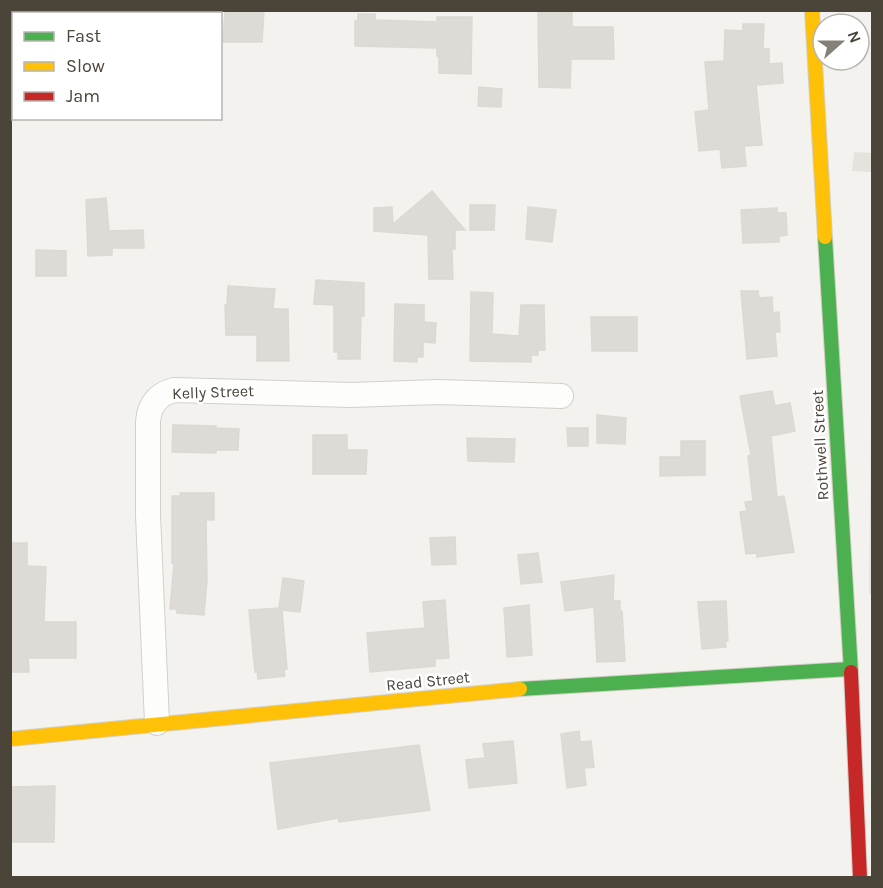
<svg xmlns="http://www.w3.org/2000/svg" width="883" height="888" font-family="Karla,sans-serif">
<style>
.parking{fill:#e6e3df}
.building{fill:#dedbd6;stroke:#dcd9d4;stroke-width:1.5}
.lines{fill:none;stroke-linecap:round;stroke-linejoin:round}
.street-casing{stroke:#d2d0cb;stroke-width:26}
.fast-casing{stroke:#d3cfc5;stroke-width:16}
.slow-casing{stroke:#d3cfc5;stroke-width:16}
.jam-casing{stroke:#d3cfc5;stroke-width:16}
.street{stroke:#fdfdfc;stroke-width:24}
.fast{stroke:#4caf50;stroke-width:14}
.slow{stroke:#ffc107;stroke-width:14}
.jam{stroke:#c62828;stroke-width:14}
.labels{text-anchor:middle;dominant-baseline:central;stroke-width:5;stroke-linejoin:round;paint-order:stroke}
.street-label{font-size:16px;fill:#4b4439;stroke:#fff}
</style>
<rect width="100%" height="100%" fill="#f4f2ee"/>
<g class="parking">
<polygon points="854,152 872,153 872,172 852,171"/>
<polygon points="871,410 872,410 872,594 869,594"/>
</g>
<g class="building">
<polygon points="225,10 264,10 262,42 223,42"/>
<polygon points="538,10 572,10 572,27 613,27 614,59 571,59 570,88 539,87"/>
<polygon points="358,14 375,14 375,20 437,22 437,17 472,17 471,74 439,73 439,56 437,56 437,48 355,46 355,21 358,21"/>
<polygon points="743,24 764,24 763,49 769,49 769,64 782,63 783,83 756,85 762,145 744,146 746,166 722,168 720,149 699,151 695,112 709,110 705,62 724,61 725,30 743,31"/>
<polygon points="479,87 502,89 501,107 478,106"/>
<polygon points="432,191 465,230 455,230 455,249 452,249 453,279 429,279 428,235 374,231 374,208 392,207 393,224"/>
<polygon points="106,198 109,231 143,230 144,248 112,248 112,255 88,256 86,200"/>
<polygon points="470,205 495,205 494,230 470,230"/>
<polygon points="528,207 556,210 552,242 526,239"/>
<polygon points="777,208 777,213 786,213 787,235 779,236 779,242 743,243 741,210"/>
<polygon points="36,250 66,251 66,276 36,276"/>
<polygon points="316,280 364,283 364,316 361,316 360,359 338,359 338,352 334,352 334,305 314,304"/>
<polygon points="228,286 275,289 273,309 288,309 289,361 257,361 257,335 226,335 225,305 227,305"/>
<polygon points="741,291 758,291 759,298 772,297 773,313 779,312 780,332 775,332 777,356 747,359"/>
<polygon points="471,292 493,293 492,334 519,336 521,305 544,305 545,350 538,350 538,355 531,355 531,362 470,361"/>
<polygon points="395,304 424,305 424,322 436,323 435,343 423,342 423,357 417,357 417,362 394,361"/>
<polygon points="591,317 637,317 637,351 592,351"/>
<polygon points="772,391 775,406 790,403 795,431 771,436 777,497 784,496 794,552 757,557 757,553 746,554 740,512 747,511 745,502 753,501 748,456 751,455 740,396"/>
<polygon points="597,415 626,418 625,444 597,443"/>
<polygon points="173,425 216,426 216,428 239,429 238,450 216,450 216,453 172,452"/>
<polygon points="567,428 588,428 588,446 568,446"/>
<polygon points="313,435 347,435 347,450 367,450 366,474 313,474"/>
<polygon points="467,438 515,439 514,462 468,461"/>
<polygon points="681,441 705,441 705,475 660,476 660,457 681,457"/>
<polygon points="180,493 214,493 214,520 206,520 207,580 204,615 177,613 177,609 170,609 174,563 172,563 172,496 181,496"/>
<polygon points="455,537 456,564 432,565 430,538"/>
<polygon points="10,543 27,543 27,566 46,567 44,622 76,622 76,658 28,658 29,672 10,672"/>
<polygon points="538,553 542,582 521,584 518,555"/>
<polygon points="614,575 613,601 620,601 620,611 622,611 625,661 597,662 594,607 565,611 561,582"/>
<polygon points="283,578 304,581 300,612 282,610 287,669 284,669 285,676 258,679 257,671 255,672 249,610 279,608"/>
<polygon points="445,600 449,658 435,659 435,666 370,672 367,633 425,628 423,602"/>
<polygon points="726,601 728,641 725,641 726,647 702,649 698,602"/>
<polygon points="529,605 532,655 507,657 504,608"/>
<polygon points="579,731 580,742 591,741 594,767 584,768 586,785 567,788 561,734"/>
<polygon points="513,741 517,783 469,788 466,760 485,758 483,744"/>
<polygon points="419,745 430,810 339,822 338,818 278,829 270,763"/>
<polygon points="55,786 54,842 10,842 10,787"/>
</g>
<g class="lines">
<defs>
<path id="street" d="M157 723 148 515V422C149 405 158 394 174 390L351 395 438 392 561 396"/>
<g id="fast">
<polyline points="825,237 851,672"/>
<polyline points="520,689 850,669"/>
</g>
<g id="slow">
<polyline points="812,10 825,237"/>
<polyline points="10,739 520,689"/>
</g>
<polyline id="jam" points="851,672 860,878"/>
</defs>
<use href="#street" class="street-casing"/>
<use href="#fast" class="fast-casing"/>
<use href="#slow" class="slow-casing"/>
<use href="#jam" class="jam-casing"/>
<use href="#street" class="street"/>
<use href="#fast" class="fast"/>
<use href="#slow" class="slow"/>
<use href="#jam" class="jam"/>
</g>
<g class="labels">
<g class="street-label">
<text transform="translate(213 392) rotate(-2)">Kelly Street</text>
<text transform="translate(820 445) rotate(-93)">Rothwell Street</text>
<text transform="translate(428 681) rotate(-6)">Read Street</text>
</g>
</g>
<rect width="883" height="888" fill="none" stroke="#4b4439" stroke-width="24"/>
<rect x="12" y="12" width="210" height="108" fill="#ffffff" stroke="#b7b4b0" stroke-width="1.5"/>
<rect x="24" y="32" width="30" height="9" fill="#4caf50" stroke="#b7b4b0" stroke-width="1.5"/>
<text x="66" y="42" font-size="18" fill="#4b4439">Fast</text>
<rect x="24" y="62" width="30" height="9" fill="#ffc107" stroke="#b7b4b0" stroke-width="1.5"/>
<text x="66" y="72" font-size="18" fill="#4b4439">Slow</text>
<rect x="24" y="92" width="30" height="9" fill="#c62828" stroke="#b7b4b0" stroke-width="1.5"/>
<text x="66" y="102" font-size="18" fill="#4b4439">Jam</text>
<g transform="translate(841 42) rotate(69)"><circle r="28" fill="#ffffff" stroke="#b7b4b0" stroke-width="1.5"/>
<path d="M0-4.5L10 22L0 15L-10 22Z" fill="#868178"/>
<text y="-9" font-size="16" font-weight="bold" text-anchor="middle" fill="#4b4439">N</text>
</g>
</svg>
